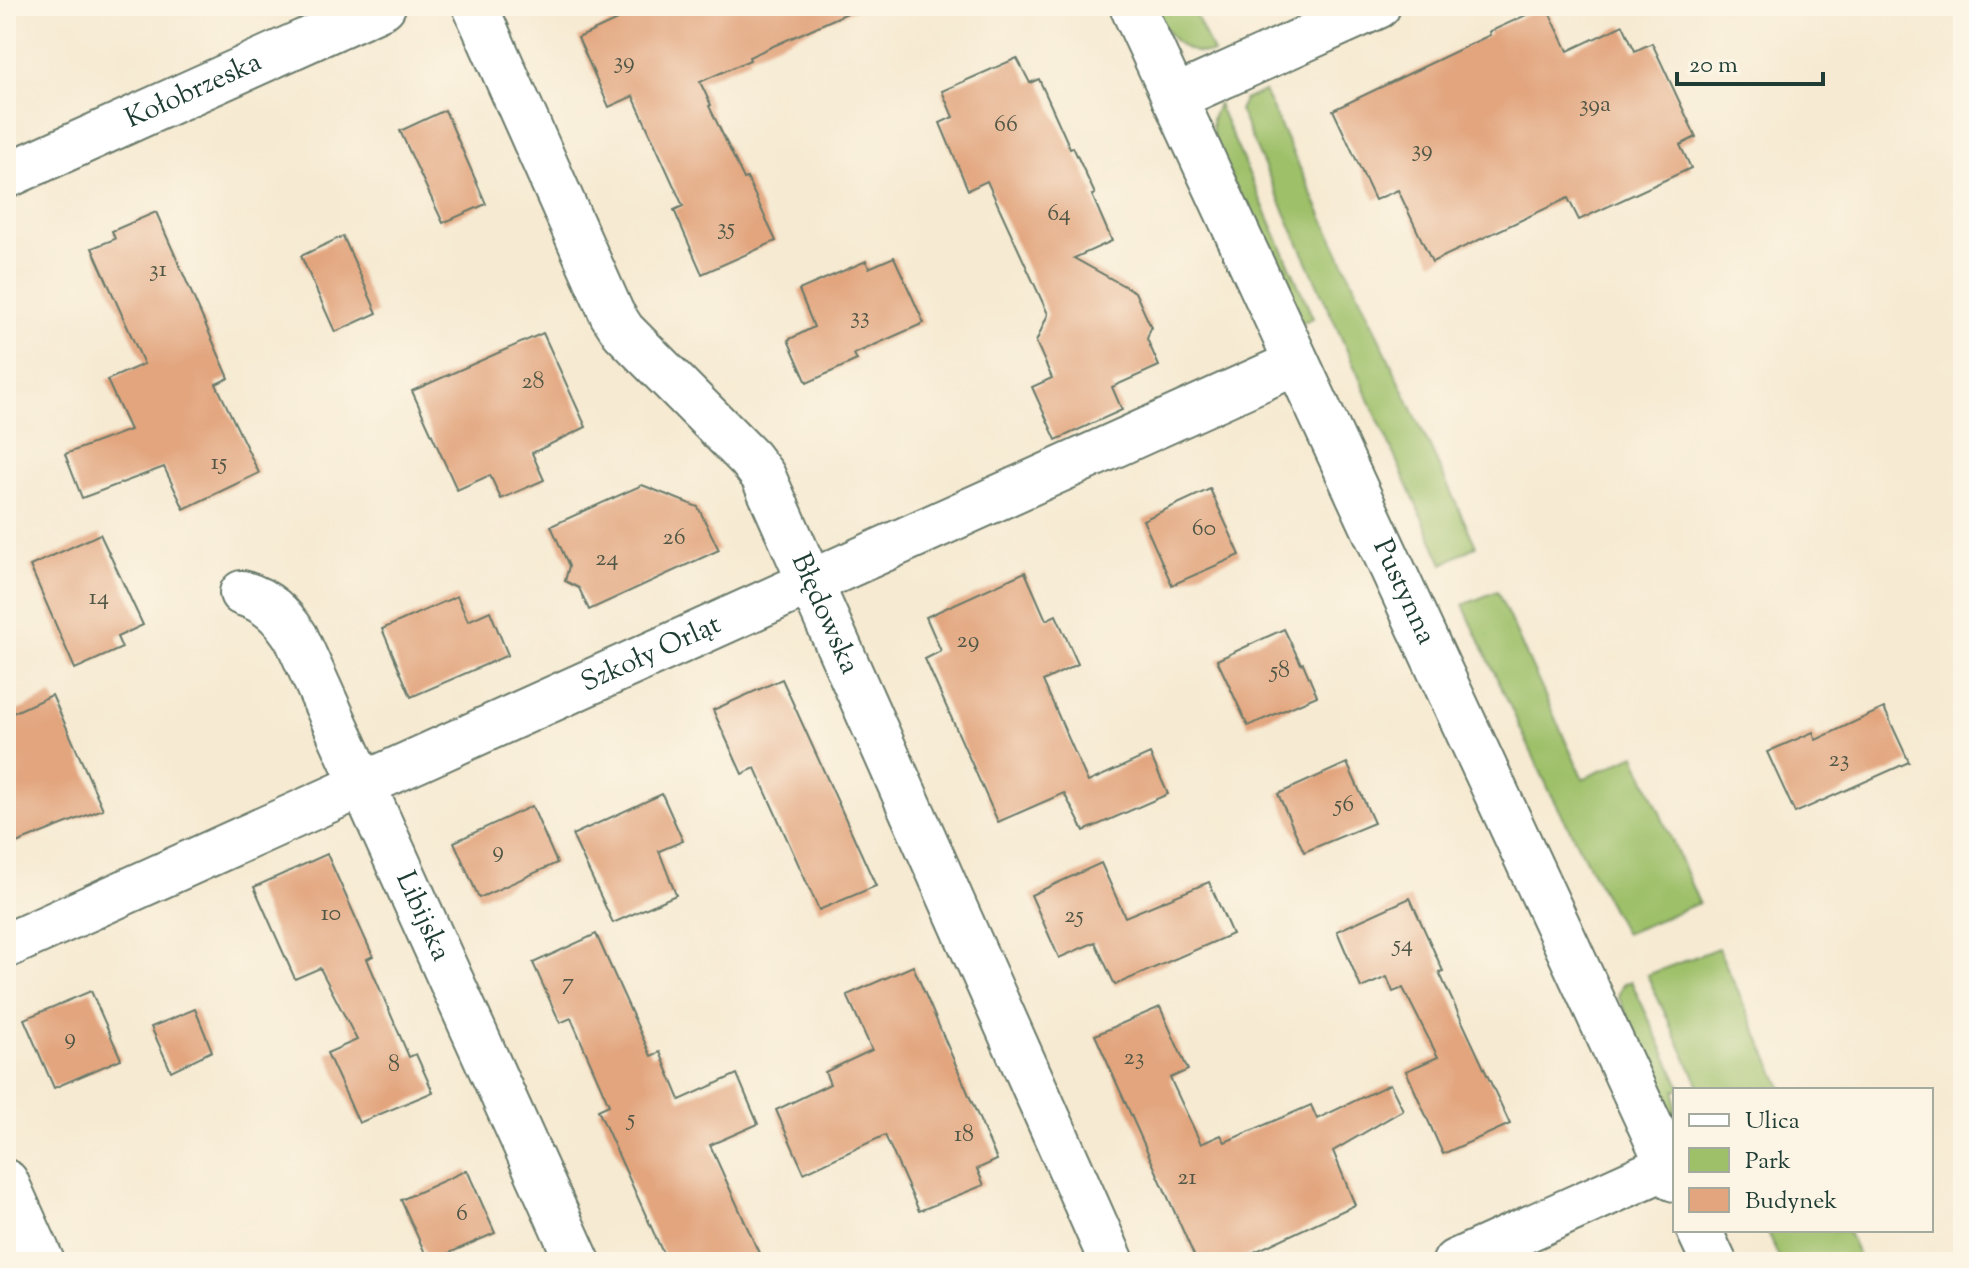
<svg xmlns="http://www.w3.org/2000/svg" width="1969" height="1268" font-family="'Sorts Mill Goudy',serif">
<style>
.green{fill:#9ec069;stroke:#5e7e4e;stroke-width:2}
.building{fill:#e2a57e}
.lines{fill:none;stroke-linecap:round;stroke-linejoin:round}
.minor-casing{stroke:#6a7a6b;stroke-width:48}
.minor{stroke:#fff;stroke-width:44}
.labels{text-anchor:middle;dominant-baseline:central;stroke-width:8;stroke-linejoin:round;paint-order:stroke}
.number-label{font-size:24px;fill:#505746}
.street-label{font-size:28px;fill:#1f3d34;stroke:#fcf5e5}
</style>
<rect width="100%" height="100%" fill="#fcf5e5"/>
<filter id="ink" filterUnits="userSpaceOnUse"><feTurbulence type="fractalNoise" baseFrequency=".0125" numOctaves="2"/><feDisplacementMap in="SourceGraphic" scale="16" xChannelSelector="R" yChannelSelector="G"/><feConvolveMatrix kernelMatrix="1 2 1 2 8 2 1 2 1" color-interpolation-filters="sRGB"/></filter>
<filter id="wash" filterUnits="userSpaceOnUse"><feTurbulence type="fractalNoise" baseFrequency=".006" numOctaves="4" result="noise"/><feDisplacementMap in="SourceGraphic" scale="32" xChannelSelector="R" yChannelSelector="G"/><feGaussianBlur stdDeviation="1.8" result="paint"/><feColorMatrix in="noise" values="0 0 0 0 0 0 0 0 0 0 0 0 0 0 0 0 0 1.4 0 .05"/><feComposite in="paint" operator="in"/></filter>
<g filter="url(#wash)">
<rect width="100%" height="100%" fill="#f6ead2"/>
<g class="green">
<path d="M1154 6H1192L1213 53C1179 56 1166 33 1154 6Z"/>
<polygon points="1264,91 1476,546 1443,564 1239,110 1244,100"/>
<polygon points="1218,104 1313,318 1298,325 1213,138 1212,119"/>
<polygon points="1497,591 1583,779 1635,755 1699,903 1625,934 1549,790 1463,605"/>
<polygon points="1718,948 1783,1090 1701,1090 1647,975"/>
<polygon points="1631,981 1682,1090 1675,1090 1675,1118 1618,996 1623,984"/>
<polygon points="1766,1230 1847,1230 1861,1262 1781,1262"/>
</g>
<g id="blocks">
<g class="building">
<polygon points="647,6 863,6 749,57 750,60 700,82 711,105 709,106 744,179 747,178 776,241 702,274 674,210 683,206 633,96 609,107 578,38"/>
<polygon points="1546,6 1568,51 1623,25 1635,51 1652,43 1696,137 1680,145 1691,168 1579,220 1568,198 1432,262 1398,190 1375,200 1333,110 1490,35 1489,32"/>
<polygon points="1017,58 1030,83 1039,79 1070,148 1073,147 1095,194 1092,195 1112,241 1074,258 1135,292 1151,327 1147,339 1159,366 1112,387 1122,410 1056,440 1032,387 1052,378 1036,342 1048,314 987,181 968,190 940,123 953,117 942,91"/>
<polygon points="445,110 486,204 443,223 400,131"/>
<polygon points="156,212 229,378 216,384 259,473 184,509 164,467 82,498 65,454 130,430 107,380 144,364 92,248 115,239 112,231"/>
<polygon points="343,236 377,313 335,332 301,256"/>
<polygon points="894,257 924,323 854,354 857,360 807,383 788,340 814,327 799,290 866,261 869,268"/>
<polygon points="543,333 586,427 532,453 544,480 501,499 490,475 457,490 412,391"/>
<polygon points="642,485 698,507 719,550 589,610 579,588 565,581 569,566 551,526"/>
<polygon points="1210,489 1240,555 1172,585 1143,520"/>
<polygon points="100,534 143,625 117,637 122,648 75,669 30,566"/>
<polygon points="1025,572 1046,620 1056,615 1078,664 1043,681 1088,782 1150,754 1168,794 1084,831 1064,793 998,822 925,659 941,651 926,617"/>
<polygon points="457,596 468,621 490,611 508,655 411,697 382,629"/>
<polygon points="1284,629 1301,664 1303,663 1317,696 1248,726 1217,660"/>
<polygon points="782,679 876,886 819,910 755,768 742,774 713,710"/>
<polygon points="52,695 103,809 6,847 6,716"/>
<polygon points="1884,708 1909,762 1795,813 1767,752 1813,732 1816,740"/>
<polygon points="1347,763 1374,823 1304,852 1278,794"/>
<polygon points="662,794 683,841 659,851 676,895 613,923 572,835"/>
<polygon points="532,806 557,863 479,898 454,842"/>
<polygon points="327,854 373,956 367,959 409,1057 416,1054 433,1092 359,1123 327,1053 357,1040 320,968 295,979 254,887"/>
<polygon points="1101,863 1125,917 1209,882 1232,934 1115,985 1095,942 1059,958 1031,895"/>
<polygon points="1410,898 1443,971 1439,972 1510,1124 1443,1154 1406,1071 1438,1057 1403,988 1393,992 1387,977 1361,988 1337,931"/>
<polygon points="596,934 651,1056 660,1052 680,1100 737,1074 758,1124 710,1145 763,1262 667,1262 598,1110 609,1105 571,1018 560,1023 533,963"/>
<polygon points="913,966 997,1160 977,1169 984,1185 919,1211 885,1135 804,1173 776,1110 830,1084 825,1072 872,1050 847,995"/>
<polygon points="91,991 121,1059 54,1088 24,1019"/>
<polygon points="1160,1007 1188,1070 1170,1078 1201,1144 1221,1135 1225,1142 1311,1105 1317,1119 1390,1084 1403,1110 1333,1151 1355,1205 1233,1262 1197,1262 1095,1035"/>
<polygon points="195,1009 212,1051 171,1071 151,1027"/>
<polygon points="467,1170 495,1233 429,1262 401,1200"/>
</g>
</g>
</g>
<g filter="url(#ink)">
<use href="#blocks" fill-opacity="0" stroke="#6a7a6b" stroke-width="2"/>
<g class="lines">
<defs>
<g id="minor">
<path id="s1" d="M475 6 612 314 623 331 750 459 763 476 1112 1262"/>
<path id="s2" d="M1132 6 1675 1179"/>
<polyline points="1174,98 1378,6"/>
<path id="s3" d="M6 176 383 6"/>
<path id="s4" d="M242 593C268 601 281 614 296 637L578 1262"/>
<path id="s5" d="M6 946 1296 363"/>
<polyline points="6,1182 42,1262"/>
<polyline points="1699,1230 1714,1262"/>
<polyline points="1455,1262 1668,1166"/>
</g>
</defs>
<use href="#minor" class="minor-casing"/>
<use href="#minor" class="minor"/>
</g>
</g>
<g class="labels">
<g class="number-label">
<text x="624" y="62">39</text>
<text x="1595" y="105">39a</text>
<text x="1006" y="125">66</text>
<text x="1422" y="150">39</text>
<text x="1059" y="214">64</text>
<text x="726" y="228">35</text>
<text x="158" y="270">31</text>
<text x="860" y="317">33</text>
<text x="533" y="382">28</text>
<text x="219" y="463">15</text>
<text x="1204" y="529">60</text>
<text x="674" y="538">26</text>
<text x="607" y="559">24</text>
<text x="99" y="598">14</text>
<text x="968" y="641">29</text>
<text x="1280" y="671">58</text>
<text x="1839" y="760">23</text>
<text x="1344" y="805">56</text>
<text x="498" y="851">9</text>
<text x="331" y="914">10</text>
<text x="1074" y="916">25</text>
<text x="1403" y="945">54</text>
<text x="568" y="983">7</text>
<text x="70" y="1038">9</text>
<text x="1134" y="1058">23</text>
<text x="394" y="1065">8</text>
<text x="631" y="1119">5</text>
<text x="964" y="1135">18</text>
<text x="1187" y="1178">21</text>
<text x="462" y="1214">6</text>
</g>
<g class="street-label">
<text stroke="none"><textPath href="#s3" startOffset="206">Kołobrzeska</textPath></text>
<text stroke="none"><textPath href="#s2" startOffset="646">Pustynna</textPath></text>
<text stroke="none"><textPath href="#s1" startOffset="710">Błędowska</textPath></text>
<text stroke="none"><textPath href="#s5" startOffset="708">Szkoły Orląt</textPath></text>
<text stroke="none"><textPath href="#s4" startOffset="378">Libijska</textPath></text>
</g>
</g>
<rect width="1969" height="1268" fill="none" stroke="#fcf5e5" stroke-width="32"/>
<rect x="1673" y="1088" width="260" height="144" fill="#fcf5e5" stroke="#a4ab9e" stroke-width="2"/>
<rect x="1689" y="1114" width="40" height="12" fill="#ffffff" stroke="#a4ab9e" stroke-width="2"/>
<text x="1745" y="1128" font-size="24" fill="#1f3d34">Ulica</text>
<rect x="1689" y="1148" width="40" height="24" fill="#9ec069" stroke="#a4ab9e" stroke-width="2"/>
<text x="1745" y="1168" font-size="24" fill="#1f3d34">Park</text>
<rect x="1689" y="1188" width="40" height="24" fill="#e2a57e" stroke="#a4ab9e" stroke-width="2"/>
<text x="1745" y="1208" font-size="24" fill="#1f3d34">Budynek</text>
<path d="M1677 72v12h146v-12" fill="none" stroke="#1f3d34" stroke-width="4"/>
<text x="1689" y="72" font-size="24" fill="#1f3d34" stroke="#fcf5e5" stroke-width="6" paint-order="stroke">20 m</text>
</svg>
